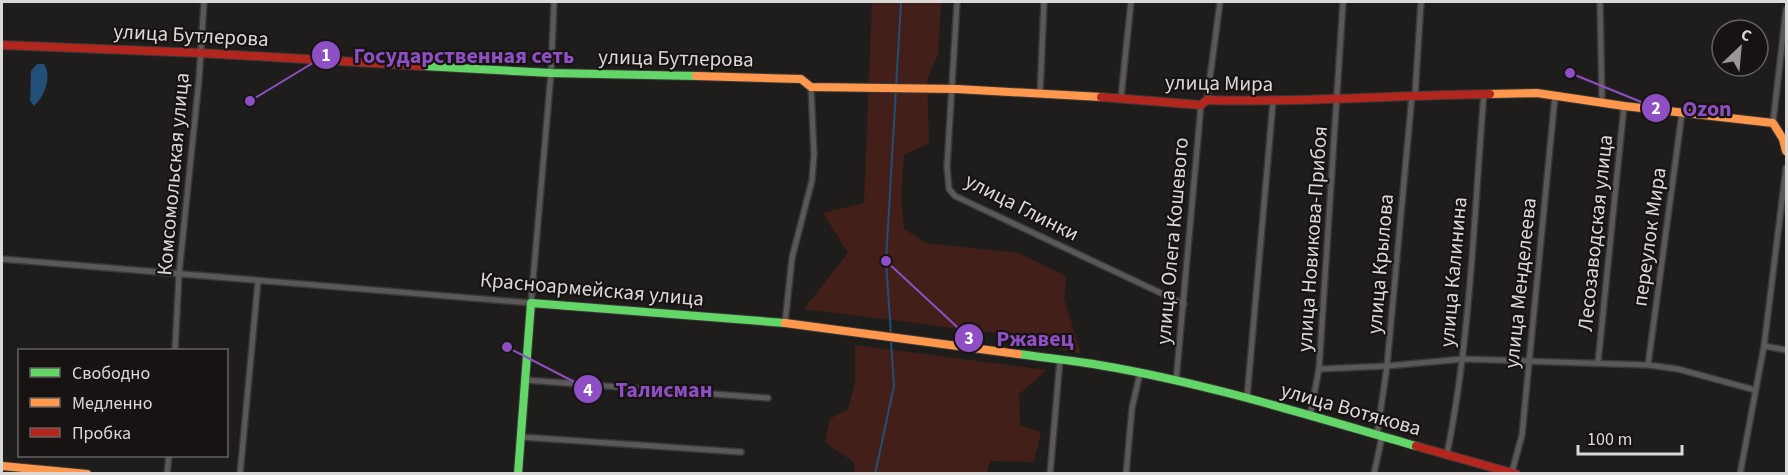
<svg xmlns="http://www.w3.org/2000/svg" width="1788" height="475" font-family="'Source Sans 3',sans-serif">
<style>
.green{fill:#422019}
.water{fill:#224f77}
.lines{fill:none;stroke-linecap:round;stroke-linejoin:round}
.stream{stroke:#224f77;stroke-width:2}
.street-casing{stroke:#3b3938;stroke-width:8}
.fast-casing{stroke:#3b3938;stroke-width:10}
.slow-casing{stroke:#3b3938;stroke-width:10}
.jam-casing{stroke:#3b3938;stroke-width:10}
.street{stroke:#5a5858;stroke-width:5}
.fast{stroke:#63d668;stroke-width:8}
.slow{stroke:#ff974d;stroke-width:8}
.jam{stroke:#b3261e;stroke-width:8}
.labels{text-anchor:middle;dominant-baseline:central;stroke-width:4.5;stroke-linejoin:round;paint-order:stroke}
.street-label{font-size:21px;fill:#dbd9d8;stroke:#171312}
.leader{fill:none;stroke:#8e4fc4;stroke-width:2}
.callout-dot{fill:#8e4fc4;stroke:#171312;stroke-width:2}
.mark-label{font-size:18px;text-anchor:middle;font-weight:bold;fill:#fff}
.callout-label{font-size:22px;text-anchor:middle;font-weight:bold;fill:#8e4fc4;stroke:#171312;stroke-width:4.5;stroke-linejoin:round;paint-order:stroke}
</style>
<rect width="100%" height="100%" fill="#1f1d1c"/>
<g class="green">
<polygon points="872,2 941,2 938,55 927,79 929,143 904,155 901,199 904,229 926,243 1019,253 1066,276 1064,298 1081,354 1002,334 804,309 848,253 823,213 864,203"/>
<polygon points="855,345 1047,370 1019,394 1020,425 1041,432 1034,462 990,461 987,473 854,473 855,463 825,442 830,419 848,409 855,383"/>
</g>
<path class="water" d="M37 64H44C52 76 45 96 34 106L30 101 31 71Z"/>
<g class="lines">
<g class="stream">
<polyline points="891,335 886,261 901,2"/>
<polyline points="875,474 894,386 891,341"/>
</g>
<defs>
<g id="street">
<polyline points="957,2 947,167 949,189 955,196 1184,304"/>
<polyline points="1600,2 1602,103"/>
<polyline points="1040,94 1044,2"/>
<polyline points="1415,95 1421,2"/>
<polyline points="1121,97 1131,2"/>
<polyline points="1207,100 1220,2"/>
<polyline points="1773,123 1786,10"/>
<polyline points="2,259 531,303 551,73 554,2"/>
<polyline points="785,323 792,258 812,180 814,154 811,87"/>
<polyline points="1764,346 1786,350"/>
<polyline points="175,350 179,274 199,79 204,2"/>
<polyline points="1598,363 1624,106"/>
<polyline points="1648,365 1682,113"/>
<polyline points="1319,369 1387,366 1463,359 1648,365 1678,369 1755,390"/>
<polyline points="525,380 768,398"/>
<polyline points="1176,381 1201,105"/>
<polyline points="1247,398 1273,102"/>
<polyline points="1310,416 1319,369 1343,2"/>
<polyline points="1377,435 1387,366 1412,95"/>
<polyline points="521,437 741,452"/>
<path d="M1447 454C1471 335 1474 213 1484 93"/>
<polyline points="1512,472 1522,435 1555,96"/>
<polyline points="167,474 169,456"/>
<polyline points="240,474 258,281"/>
<polyline points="1050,474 1060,359"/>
<polyline points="1126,474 1132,408 1140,373"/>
<polyline points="1374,474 1382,436"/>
<polyline points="1740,474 1764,346 1786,168"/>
</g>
<g id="fast">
<polyline points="423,66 551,73 696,76"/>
<path d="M1018 354C1045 358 1072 360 1099 365 1206 383 1311 416 1416 446"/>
<polyline points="518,474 531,303 785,323"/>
</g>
<g id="slow">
<polyline points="696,76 801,79 811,87 957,89 1101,97"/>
<polyline points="1490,94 1537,93 1624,106 1773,123 1783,139 1786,151"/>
<polyline points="785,323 1018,354"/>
<polyline points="2,466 87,474"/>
</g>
<g id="jam">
<polyline points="2,45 201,53 423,66"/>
<path d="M1101 97 1201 105 1207 100C1301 103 1396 95 1490 94"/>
<polyline points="1416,446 1516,474"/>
</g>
</defs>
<use href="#street" class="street-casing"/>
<use href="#fast" class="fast-casing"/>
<use href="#slow" class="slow-casing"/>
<use href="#jam" class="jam-casing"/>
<use href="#street" class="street"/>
<use href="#fast" class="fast"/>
<use href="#slow" class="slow"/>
<use href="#jam" class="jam"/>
</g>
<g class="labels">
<g class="street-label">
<text transform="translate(191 35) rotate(3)">улица Бутлерова</text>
<text transform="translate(676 58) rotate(1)">улица Бутлерова</text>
<text transform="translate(1219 83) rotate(1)">улица Мира</text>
<text transform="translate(173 174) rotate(-85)">Комсомольская улица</text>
<text transform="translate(1022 207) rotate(27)">улица Глинки</text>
<text transform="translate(1595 233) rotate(-84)">Лесозаводская улица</text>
<text transform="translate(1649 237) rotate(-82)">переулок Мира</text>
<text transform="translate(1312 239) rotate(-86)">улица Новикова-Прибоя</text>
<text transform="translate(1172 241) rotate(-85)">улица Олега Кошевого</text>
<text transform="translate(1380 264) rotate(-85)">улица Крылова</text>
<text transform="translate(1453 272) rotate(-85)">улица Калинина</text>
<text transform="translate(1520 283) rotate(-84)">улица Менделеева</text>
<text transform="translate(592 289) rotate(5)">Красноармейская улица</text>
<text transform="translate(1351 409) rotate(16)">улица Вотякова</text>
</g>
</g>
<path class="leader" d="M250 101L326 55M1570 73L1656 108M886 261L969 338M507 347L588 389"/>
<g class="callout-dot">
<circle cx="250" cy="101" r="6"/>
<circle cx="1570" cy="73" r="6"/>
<circle cx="886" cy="261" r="6"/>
<circle cx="507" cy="347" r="6"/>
<circle cx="326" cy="55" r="15"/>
<circle cx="1656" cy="108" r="15"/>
<circle cx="969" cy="338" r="15"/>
<circle cx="588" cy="389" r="15"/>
</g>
<g class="mark-label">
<text x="326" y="61">1</text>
<text x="1656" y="114">2</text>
<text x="969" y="344">3</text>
<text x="588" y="396">4</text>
</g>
<g class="callout-label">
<text x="464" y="63">Государственная сеть</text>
<text x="1707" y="116">Ozon</text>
<text x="1035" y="346">Ржавец</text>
<text x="664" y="397">Талисман</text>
</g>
<rect width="1788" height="475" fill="none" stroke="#dbd9d8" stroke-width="6"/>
<rect x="18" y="349" width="210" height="108" fill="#171312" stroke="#656261" stroke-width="1.5"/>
<rect x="30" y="368" width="30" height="9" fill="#63d668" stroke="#656261" stroke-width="1.5"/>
<text x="72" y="379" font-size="18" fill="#dbd9d8">Свободно</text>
<rect x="30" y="398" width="30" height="9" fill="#ff974d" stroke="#656261" stroke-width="1.5"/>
<text x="72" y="409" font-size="18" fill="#dbd9d8">Медленно</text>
<rect x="30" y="428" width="30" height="9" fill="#b3261e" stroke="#656261" stroke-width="1.5"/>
<text x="72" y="439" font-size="18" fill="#dbd9d8">Пробка</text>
<g transform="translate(1740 48) rotate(26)"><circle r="28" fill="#171312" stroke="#656261" stroke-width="1.5"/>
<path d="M0-4.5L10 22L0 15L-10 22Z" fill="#999796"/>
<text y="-9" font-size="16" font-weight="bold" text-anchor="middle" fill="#dbd9d8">С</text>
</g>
<path d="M1578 445v9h104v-9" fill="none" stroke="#dbd9d8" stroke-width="3"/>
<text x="1587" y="445" font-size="18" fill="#dbd9d8" stroke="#171312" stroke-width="4.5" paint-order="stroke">100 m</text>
</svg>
